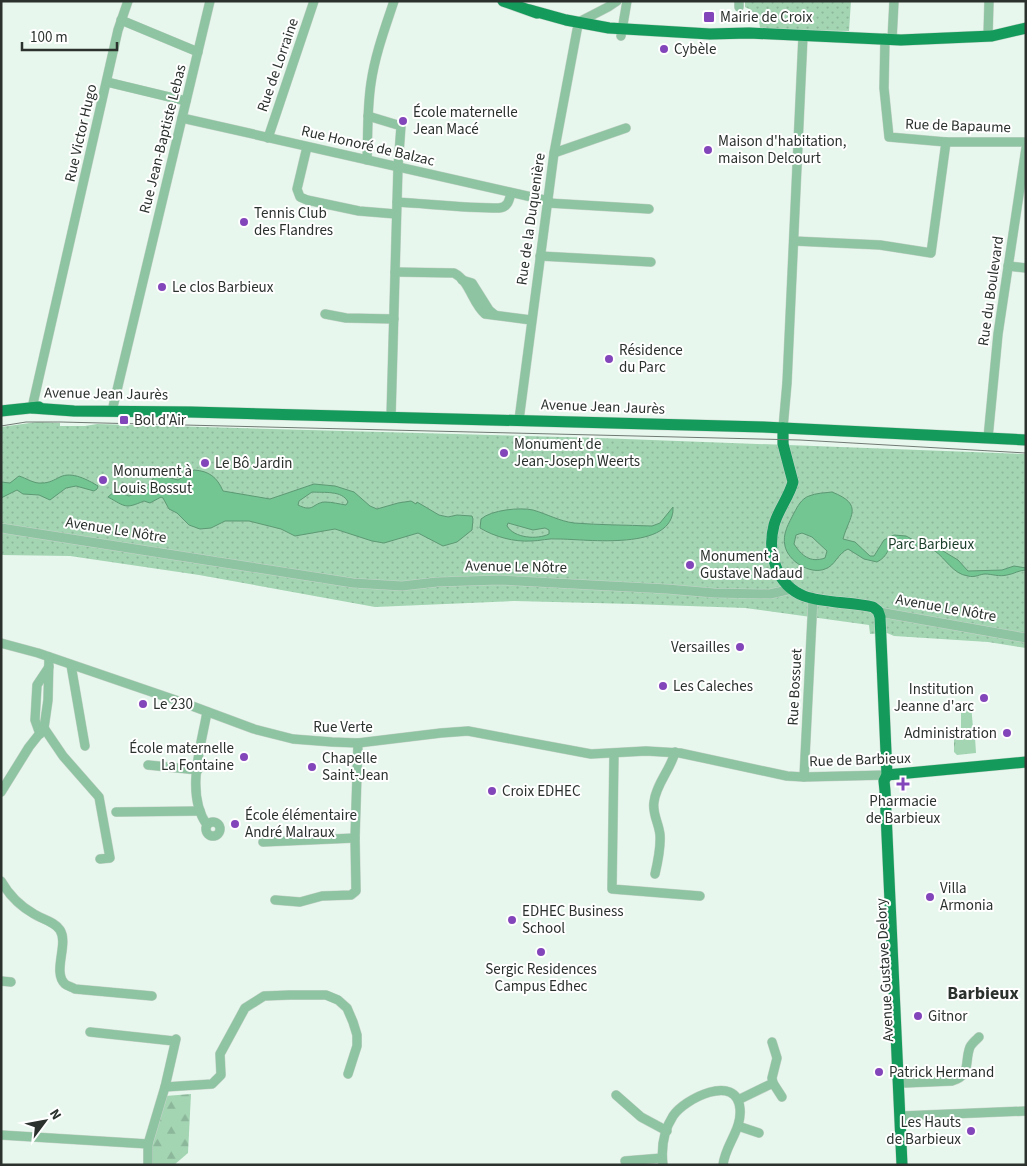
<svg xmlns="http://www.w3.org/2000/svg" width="1027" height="1166" font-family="'Source Sans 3',sans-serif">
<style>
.grass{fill:url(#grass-tufts)}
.forest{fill:url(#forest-firs)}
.park{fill:url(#park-dots)}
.water{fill:#73c592;stroke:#5d9974;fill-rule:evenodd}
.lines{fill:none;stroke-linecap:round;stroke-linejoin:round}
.minor-casing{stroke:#c6d3ca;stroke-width:10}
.major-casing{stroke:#c6d3ca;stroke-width:12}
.minor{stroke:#8ec4a1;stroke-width:9}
.major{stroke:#149b5b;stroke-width:11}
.tram{stroke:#707a74;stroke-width:1}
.poi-dot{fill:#8345ba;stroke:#fff;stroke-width:2}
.labels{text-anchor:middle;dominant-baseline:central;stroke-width:4;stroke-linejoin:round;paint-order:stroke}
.poi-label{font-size:15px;fill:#2b312d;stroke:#fff;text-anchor:start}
.street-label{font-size:15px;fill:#2b312d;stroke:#fff}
.park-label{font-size:15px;fill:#193c28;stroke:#fff}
.quarter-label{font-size:18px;font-weight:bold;fill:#2b312d;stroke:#fff}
</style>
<defs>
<pattern id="grass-tufts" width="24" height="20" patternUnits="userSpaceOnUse" patternTransform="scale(1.25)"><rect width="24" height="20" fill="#a3d5b3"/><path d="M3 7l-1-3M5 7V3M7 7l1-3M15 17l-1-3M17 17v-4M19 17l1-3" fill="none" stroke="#8cb79a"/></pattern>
<pattern id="forest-firs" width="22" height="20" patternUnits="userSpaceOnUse" patternTransform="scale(1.25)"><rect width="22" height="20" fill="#a3d5b3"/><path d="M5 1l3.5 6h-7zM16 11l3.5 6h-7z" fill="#8cb79a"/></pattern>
<pattern id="park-dots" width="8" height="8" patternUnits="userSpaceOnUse" patternTransform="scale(1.25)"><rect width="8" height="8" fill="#a3d5b3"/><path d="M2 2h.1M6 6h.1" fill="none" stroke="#8cb79a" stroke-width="1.8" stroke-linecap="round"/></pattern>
</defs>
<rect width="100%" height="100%" fill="#e8f7ed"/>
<g class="grass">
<polygon points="961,704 971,704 973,728 961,730"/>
<polygon points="975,737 976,753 957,755 954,752 954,738"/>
</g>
<polygon class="forest" points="191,1094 188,1153 174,1165 152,1165 153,1134 165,1096"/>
<g class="park">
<path d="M745 1H851L849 31 760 30C760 19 755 11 745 7Z"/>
<polygon points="37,422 60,423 60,426 85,426 97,424 599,438 1026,454 1026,648 988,642 894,636 887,633 870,634 869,625 745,608 633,604 514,601 375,607 199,575 70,556 1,555 1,427"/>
</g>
<g class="water">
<path d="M194 470C209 471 217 477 223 491L270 499 314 484 335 486 354 492 370 506 377 509 398 503 411 501 416 504 417 502 439 515 448 517 457 515 472 516 473 519 472 530 457 542 443 546 418 533 384 543 372 541 335 529 295 536 281 529 249 521H225L211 528 200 529 189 525 177 513 169 509 163 498 161 497 150 503 144 501C125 509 126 507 108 497L115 491 129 496 145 489 155 476 159 475 178 480ZM312 492C324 493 342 490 348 502L346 505C339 504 332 502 325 502 312 503 314 513 298 505L299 501Z"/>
<path d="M19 476C26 478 34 484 42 483 49 483 54 480 60 477 72 471 88 480 98 486L97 489 94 491 76 486 66 488 50 500 39 495 23 494 17 490 1 498V482L10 483Z"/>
<path d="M832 492C865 505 849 516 843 539L855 542 870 556H874L884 540 894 535 906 536 919 543 933 545 958 560 968 571 1002 570 1014 566 1026 568V570C1019 570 1014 574 1007 575 999 577 992 574 985 574 980 574 975 578 968 576 953 574 946 559 935 551 929 548 922 549 916 546 910 543 902 538 895 542 887 547 889 556 877 562L864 559 848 549C838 553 835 566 825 569 810 575 788 561 785 546 782 534 789 523 794 513 798 506 801 499 809 496 816 493 824 493 832 492ZM802 533 812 537 827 551 825 558C810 563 802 556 794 544L796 535Z"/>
<path d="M673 507C675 552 586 539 558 539 549 538 540 541 531 541 514 542 495 537 480 528L481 519C491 510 520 507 533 510 547 514 559 521 574 523 600 525 626 525 652 526L660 523ZM508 523 533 530 545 528 549 530V534C537 540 514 538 507 526Z"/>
</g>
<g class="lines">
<defs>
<g id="minor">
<polyline points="739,7 739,1"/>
<polyline points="121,20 198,52"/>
<polyline points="621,36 627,1"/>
<polyline points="988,36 989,1"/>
<polyline points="885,38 884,88 889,137 946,142 1026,142"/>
<polyline points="892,40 894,1"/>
<polyline points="107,82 186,101"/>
<polyline points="368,116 401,126 398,167 391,417"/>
<polyline points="182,118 549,201"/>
<polyline points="268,138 314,1"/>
<polyline points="307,147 297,189 300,197 307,200 359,211 396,214"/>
<polyline points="554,153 626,128"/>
<path d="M367 160C368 135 367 109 371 83 375 55 385 28 394 1"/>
<path d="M397 202C431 204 464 208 499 208 508 207 509 201 511 193"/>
<polyline points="548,203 649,209"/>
<polyline points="794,241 880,245 931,253 946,142"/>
<polyline points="540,256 651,262"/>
<polyline points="1008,266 1026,268"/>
<path d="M395 272 454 273C470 281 472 303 485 314L531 320"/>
<polyline points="462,280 472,283 489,310 495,315"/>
<polyline points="325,314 346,318 394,319"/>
<polyline points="32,408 118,30 128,1"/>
<polyline points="112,411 210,1"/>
<polyline points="519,420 554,153 577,30 579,22 608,7 617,1"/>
<polyline points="783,428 787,383 803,36"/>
<polyline points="988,438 998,334 1026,148"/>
<polyline points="1,528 353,583 402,586 437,582 499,580 667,589 714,593 770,594 792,589"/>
<polyline points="879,612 1026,638"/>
<polyline points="1,643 38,653 184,703 254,729 293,739 332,742 358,743 441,733 468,731 591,754 646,751 680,753 787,776 804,777 887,775"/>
<polyline points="71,665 85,746"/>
<polyline points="44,728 63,756 99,797 110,858 100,859"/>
<polyline points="40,734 35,720 37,685 49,667"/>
<polyline points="614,754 612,889 700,896"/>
<polyline points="148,765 198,770"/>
<polyline points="804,777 813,598"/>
<polyline points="1,792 29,747 44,728 48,700 49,657"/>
<polyline points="116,812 200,811"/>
<circle cx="213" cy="829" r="7"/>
<path d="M207 825C185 794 201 747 207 712"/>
<polyline points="263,842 355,838"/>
<path d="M655 874C658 861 661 848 660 835 659 823 652 814 654 802 656 784 671 769 675 752"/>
<path d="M1 881C9 895 20 906 34 914 42 919 55 922 60 930 69 944 52 972 65 984 67 986 72 987 75 989L152 996"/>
<polyline points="275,900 300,902 322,896 351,895 356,891 355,838 358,743"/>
<polyline points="1,981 11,982"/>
<polyline points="90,1032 174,1041"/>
<polyline points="773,1083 782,1097"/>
<path d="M905 1083 952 1081C972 1075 964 1062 970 1047 972 1043 976 1040 979 1037"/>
<polyline points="165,1087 212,1084 221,1075 220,1054 245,1008 264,996 290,995 326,995 338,1000 347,1008 353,1022 357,1035 357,1046 348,1074"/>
<polyline points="616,1095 641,1117 667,1131"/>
<polyline points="738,1100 773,1083 772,1078 777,1058 772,1042"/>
<polyline points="901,1116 1026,1111"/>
<polyline points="738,1126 759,1133"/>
<polyline points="1,1135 148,1144"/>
<polyline points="625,1161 662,1158"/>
<polyline points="148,1165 148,1144 165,1087 176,1039"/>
<path d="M663 1165C661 1148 664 1130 673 1116 684 1099 737 1072 740 1109 742 1130 725 1145 723 1165"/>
</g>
<g id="major">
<polyline points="503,1 537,13"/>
<polyline points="530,10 566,20 609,28 710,34 749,33 901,40 992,36 1026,28"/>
<polyline points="32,408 74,411 190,412 763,427 1026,440"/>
<polyline points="1,411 39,407"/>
<path d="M783 428V444L793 482C789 497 778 510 774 525 767 552 776 585 804 596 823 603 852 602 873 607L878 611 880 617 887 775 884 781 885 791 902 1165"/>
<polyline points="887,775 1026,762"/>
</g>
</defs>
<use href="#minor" class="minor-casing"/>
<use href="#major" class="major-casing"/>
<use href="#minor" class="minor"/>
<use href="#major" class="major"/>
<polyline class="tram" points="1,426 26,422 61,422 800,440 1026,453"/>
</g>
<g class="poi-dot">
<rect x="703" y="11" width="12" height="12" rx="2.5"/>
<circle cx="664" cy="49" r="5"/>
<circle cx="403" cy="121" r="5"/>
<circle cx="708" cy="150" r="5"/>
<circle cx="244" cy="222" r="5"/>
<circle cx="162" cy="287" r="5"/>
<circle cx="609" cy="359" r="5"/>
<rect x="119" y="415" width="10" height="10" rx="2.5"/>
<circle cx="504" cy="453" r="5"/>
<circle cx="205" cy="463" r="5"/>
<circle cx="103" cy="480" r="5"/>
<circle cx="690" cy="565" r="5"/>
<circle cx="740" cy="647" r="5"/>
<circle cx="663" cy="686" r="5"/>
<circle cx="984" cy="698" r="5"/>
<circle cx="143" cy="704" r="5"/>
<circle cx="1007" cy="733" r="5"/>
<circle cx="244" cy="757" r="5"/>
<circle cx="312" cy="767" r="5"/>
<path d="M900.5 776.5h5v5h5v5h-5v5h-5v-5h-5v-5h5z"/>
<circle cx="492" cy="791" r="5"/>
<circle cx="235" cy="824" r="5"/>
<circle cx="930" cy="897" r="5"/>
<circle cx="512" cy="920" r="5"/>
<circle cx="541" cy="952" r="5"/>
<circle cx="918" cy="1016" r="5"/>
<circle cx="879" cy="1072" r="5"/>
<circle cx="971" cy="1131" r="5"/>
</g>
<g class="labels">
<g class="poi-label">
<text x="720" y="17">Mairie de Croix</text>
<text x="674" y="49">Cybèle</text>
<text x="413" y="112">École maternelle<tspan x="413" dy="17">Jean Macé</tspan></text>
<text x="718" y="141">Maison d'habitation,<tspan x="718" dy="17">maison Delcourt</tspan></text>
<text x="254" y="213">Tennis Club<tspan x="254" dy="17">des Flandres</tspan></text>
<text x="172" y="287">Le clos Barbieux</text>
<text x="619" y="350">Résidence<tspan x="619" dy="17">du Parc</tspan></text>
<text x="134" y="420">Bol d'Air</text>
<text x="514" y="444">Monument de<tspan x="514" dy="17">Jean-Joseph Weerts</tspan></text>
<text x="215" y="463">Le Bô Jardin</text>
<text x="113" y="471">Monument à<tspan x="113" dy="17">Louis Bossut</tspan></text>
<text x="700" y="556">Monument à<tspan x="700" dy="17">Gustave Nadaud</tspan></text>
<text x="730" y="647" text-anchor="end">Versailles</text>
<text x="673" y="686">Les Caleches</text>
<text x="974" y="689" text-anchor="end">Institution<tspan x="974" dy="17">Jeanne d'arc</tspan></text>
<text x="153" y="704">Le 230</text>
<text x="997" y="733" text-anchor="end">Administration</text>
<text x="234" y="748" text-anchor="end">École maternelle<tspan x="234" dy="17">La Fontaine</tspan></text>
<text x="322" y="758">Chapelle<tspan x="322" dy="17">Saint-Jean</tspan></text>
<text x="502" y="791">Croix EDHEC</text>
<text x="903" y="801" text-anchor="middle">Pharmacie<tspan x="903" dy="17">de Barbieux</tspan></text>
<text x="245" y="815">École élémentaire<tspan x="245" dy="17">André Malraux</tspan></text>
<text x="940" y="888">Villa<tspan x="940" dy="17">Armonia</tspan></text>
<text x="522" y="911">EDHEC Business<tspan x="522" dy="17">School</tspan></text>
<text x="541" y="969" text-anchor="middle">Sergic Residences<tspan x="541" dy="17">Campus Edhec</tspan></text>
<text x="928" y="1016">Gitnor</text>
<text x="889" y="1072">Patrick Hermand</text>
<text x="961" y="1122" text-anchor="end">Les Hauts<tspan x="961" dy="17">de Barbieux</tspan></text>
</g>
<g class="street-label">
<text transform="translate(278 65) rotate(-71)">Rue de Lorraine</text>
<text transform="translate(958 126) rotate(2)">Rue de Bapaume</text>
<text transform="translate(81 133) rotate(-77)">Rue Victor Hugo</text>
<text transform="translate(163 139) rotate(-76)">Rue Jean-Baptiste Lebas</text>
<text transform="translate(368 146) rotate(13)">Rue Honoré de Balzac</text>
<text transform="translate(531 219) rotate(-82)">Rue de la Duquenière</text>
<text transform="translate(991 291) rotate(-82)">Rue du Boulevard</text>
<text transform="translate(106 394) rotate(1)">Avenue Jean Jaurès</text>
<text transform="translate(603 407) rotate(2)">Avenue Jean Jaurès</text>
<text transform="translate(116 530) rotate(9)">Avenue Le Nôtre</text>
<text transform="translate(516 567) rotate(1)">Avenue Le Nôtre</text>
<text transform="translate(946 608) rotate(10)">Avenue Le Nôtre</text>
<text transform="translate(795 687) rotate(-87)">Rue Bossuet</text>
<text x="343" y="727">Rue Verte</text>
<text transform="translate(860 760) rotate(-2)">Rue de Barbieux</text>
<text transform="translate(885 970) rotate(-93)">Avenue Gustave Delory</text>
</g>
<g class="park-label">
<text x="931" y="544">Parc Barbieux</text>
</g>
<g class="quarter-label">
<text x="983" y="993">Barbieux</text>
</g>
</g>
<rect width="1027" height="1166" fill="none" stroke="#2b312d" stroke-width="5"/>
<g transform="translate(45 1121) rotate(58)" stroke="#ffffff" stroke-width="4" paint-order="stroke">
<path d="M0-4L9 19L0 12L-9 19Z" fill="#2b312d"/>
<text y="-8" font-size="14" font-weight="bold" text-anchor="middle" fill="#2b312d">N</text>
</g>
<path d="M22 42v8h95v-8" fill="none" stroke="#2b312d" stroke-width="2.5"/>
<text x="30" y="42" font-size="15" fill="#2b312d" stroke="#ffffff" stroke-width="4" paint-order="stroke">100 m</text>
</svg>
